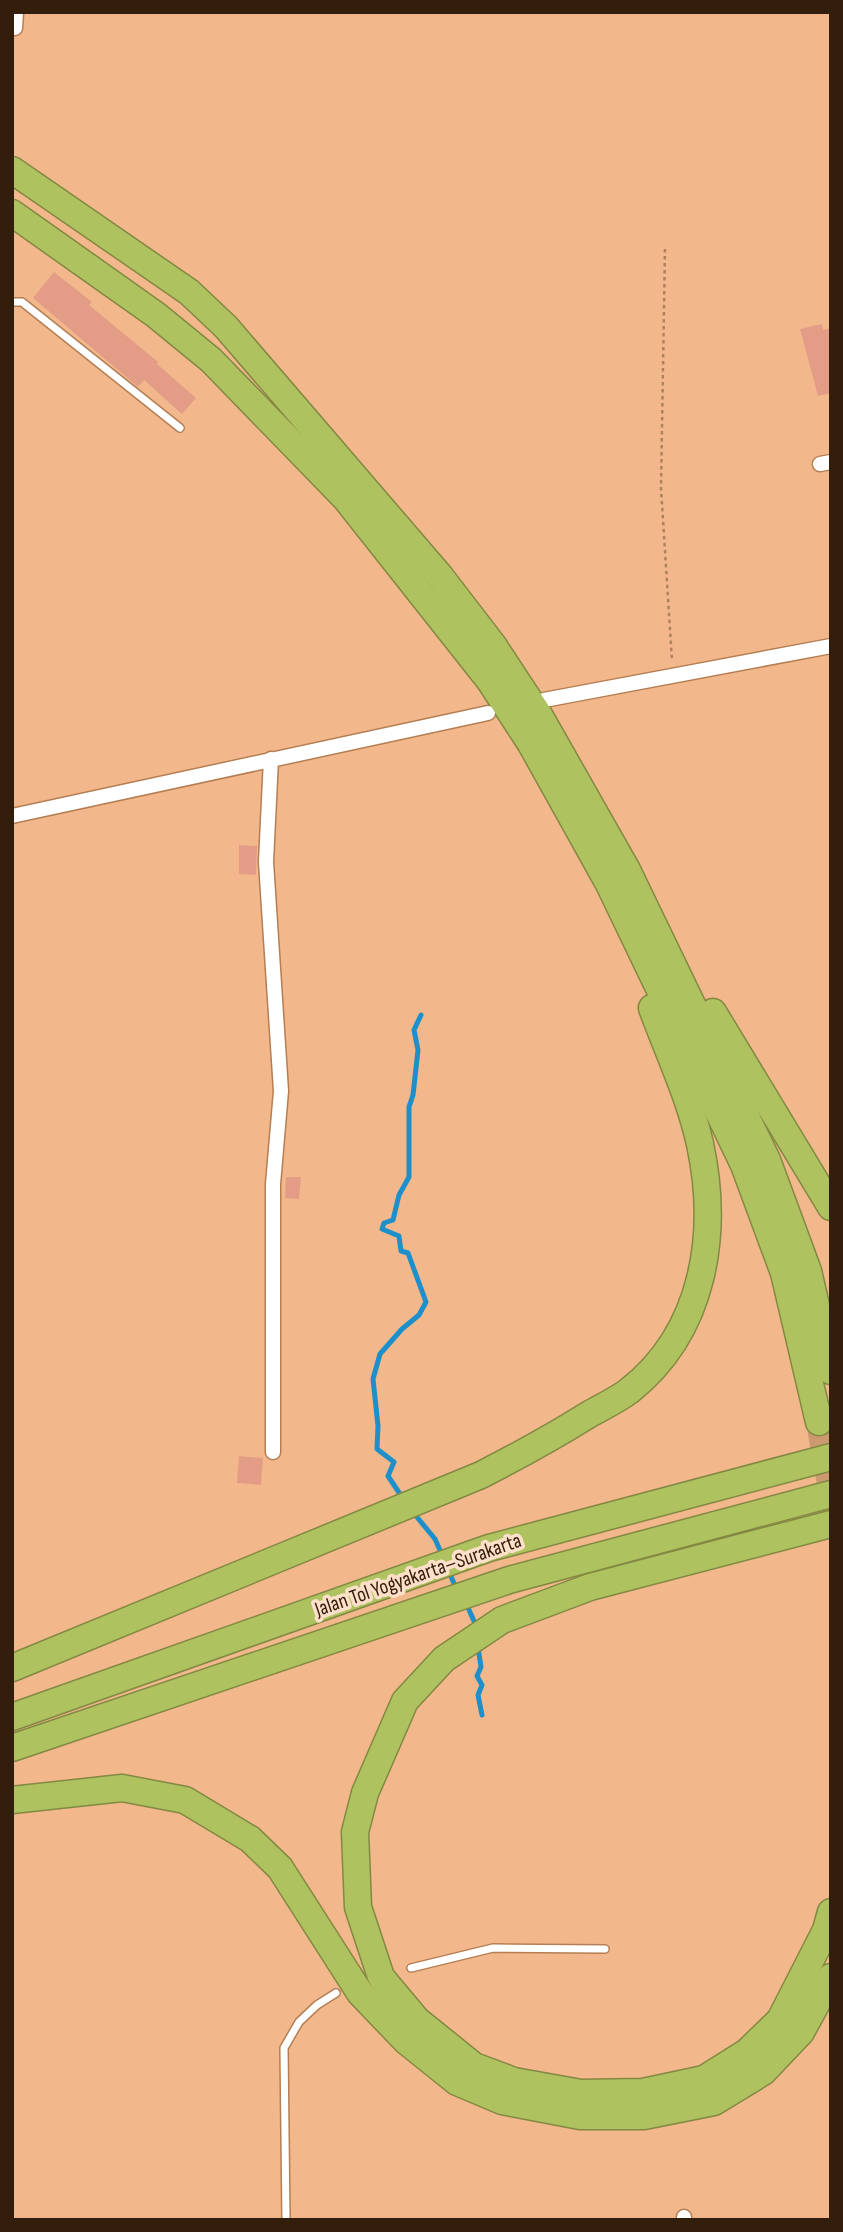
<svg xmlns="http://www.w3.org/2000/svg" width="843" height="2232" font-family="'Sofia Sans Condensed',sans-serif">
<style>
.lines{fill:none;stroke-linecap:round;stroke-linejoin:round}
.stream{stroke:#1d90cc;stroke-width:5}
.building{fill:#e39d87}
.highway-tunnel{stroke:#cc9971;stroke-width:26;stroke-dasharray:26 13;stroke-linecap:butt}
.lane-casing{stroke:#b57e53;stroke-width:10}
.street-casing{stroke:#b57e53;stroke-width:17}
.highway-casing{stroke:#838842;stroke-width:29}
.path{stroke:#af825e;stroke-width:2.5;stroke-dasharray:3.5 3.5;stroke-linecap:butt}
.lane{stroke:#fff;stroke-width:7}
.street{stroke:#fff;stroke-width:14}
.highway{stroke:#aec25f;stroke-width:26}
.labels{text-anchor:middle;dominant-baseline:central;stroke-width:7;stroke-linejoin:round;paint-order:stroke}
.street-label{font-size:21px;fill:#331d0b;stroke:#fedfc9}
</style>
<rect width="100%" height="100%" fill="#f2b88b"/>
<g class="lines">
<g class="stream">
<polyline points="404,1500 388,1476 394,1462 377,1449 378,1426 373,1379 380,1354 402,1329 419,1315 426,1302 408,1253 401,1251 399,1236 382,1229 384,1223 393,1220 399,1195 409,1177 409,1107 413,1095 418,1050 414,1030 421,1015"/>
<polyline points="412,1511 435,1539 443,1557"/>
<polyline points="448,1570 457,1590"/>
<polyline points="466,1603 477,1628"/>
<polyline points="478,1647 481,1667 477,1676 482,1685 478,1695 482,1715"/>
</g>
</g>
<g class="building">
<polygon points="54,272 92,302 89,305 158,362 157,364 196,398 182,414 144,380 138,387 33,298"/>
<polygon points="822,324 823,330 831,328 831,393 818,396 800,329"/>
<polygon points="239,845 257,846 256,875 239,874"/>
<polygon points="286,1177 301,1177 299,1199 285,1198"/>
<polygon points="239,1456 263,1458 261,1485 237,1483"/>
</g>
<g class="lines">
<polyline class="highway-tunnel" points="819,1422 831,1490"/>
<defs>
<g id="lane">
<polyline points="12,302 22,302 180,428"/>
<polyline points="411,1968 493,1948 605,1949"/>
<polyline points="286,2220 284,2048 299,2022 317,2005 336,1993"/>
</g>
<g id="street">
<polyline points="15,28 16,12"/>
<polyline points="820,464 831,462"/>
<polyline points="544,700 831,646"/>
<polyline points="271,759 266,862 281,1091 273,1184 273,1452"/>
<polyline points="12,816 488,713"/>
<polyline points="684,2217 684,2220"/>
</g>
<g id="highway">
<polyline points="12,170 189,292 226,327 440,576 493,645 539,715 627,870 767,1160 808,1271 831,1371"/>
<polyline points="12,213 156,315 211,360 346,499 490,681 531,744 609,884 744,1165 784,1273 819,1422"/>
<polyline points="713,1012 831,1207"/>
<polyline points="831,1524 590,1587 502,1620 444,1659 405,1701 365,1793 355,1832 358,1907 381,1977 417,2020 474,2066 514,2081 581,2093 643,2092 704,2079 747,2052 780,2020 826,1930 831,1912"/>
<path d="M12 1668 481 1475C518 1456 553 1437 588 1415 602 1407 617 1400 629 1391 705 1331 719 1233 700 1144 690 1098 668 1052 652 1008"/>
<polyline points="12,1717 489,1548 831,1457"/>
<polyline points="12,1748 509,1580 831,1494"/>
<polyline points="12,1800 122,1788 185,1800 250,1839 280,1868 360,1993 406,2041 457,2082 502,2101 580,2116 644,2116 714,2102 763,2072 801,2032 831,1977"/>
</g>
</defs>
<use href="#lane" class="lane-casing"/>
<use href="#street" class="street-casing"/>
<use href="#highway" class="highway-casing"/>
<polyline class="path" points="665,249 661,488 672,661"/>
<use href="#lane" class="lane"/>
<use href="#street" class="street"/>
<use href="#highway" class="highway"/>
</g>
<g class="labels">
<g class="street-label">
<text transform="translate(418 1575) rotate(-19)">Jalan Tol Yogyakarta–Surakarta</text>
</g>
</g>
<rect width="843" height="2232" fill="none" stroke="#331d0b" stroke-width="28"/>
</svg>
